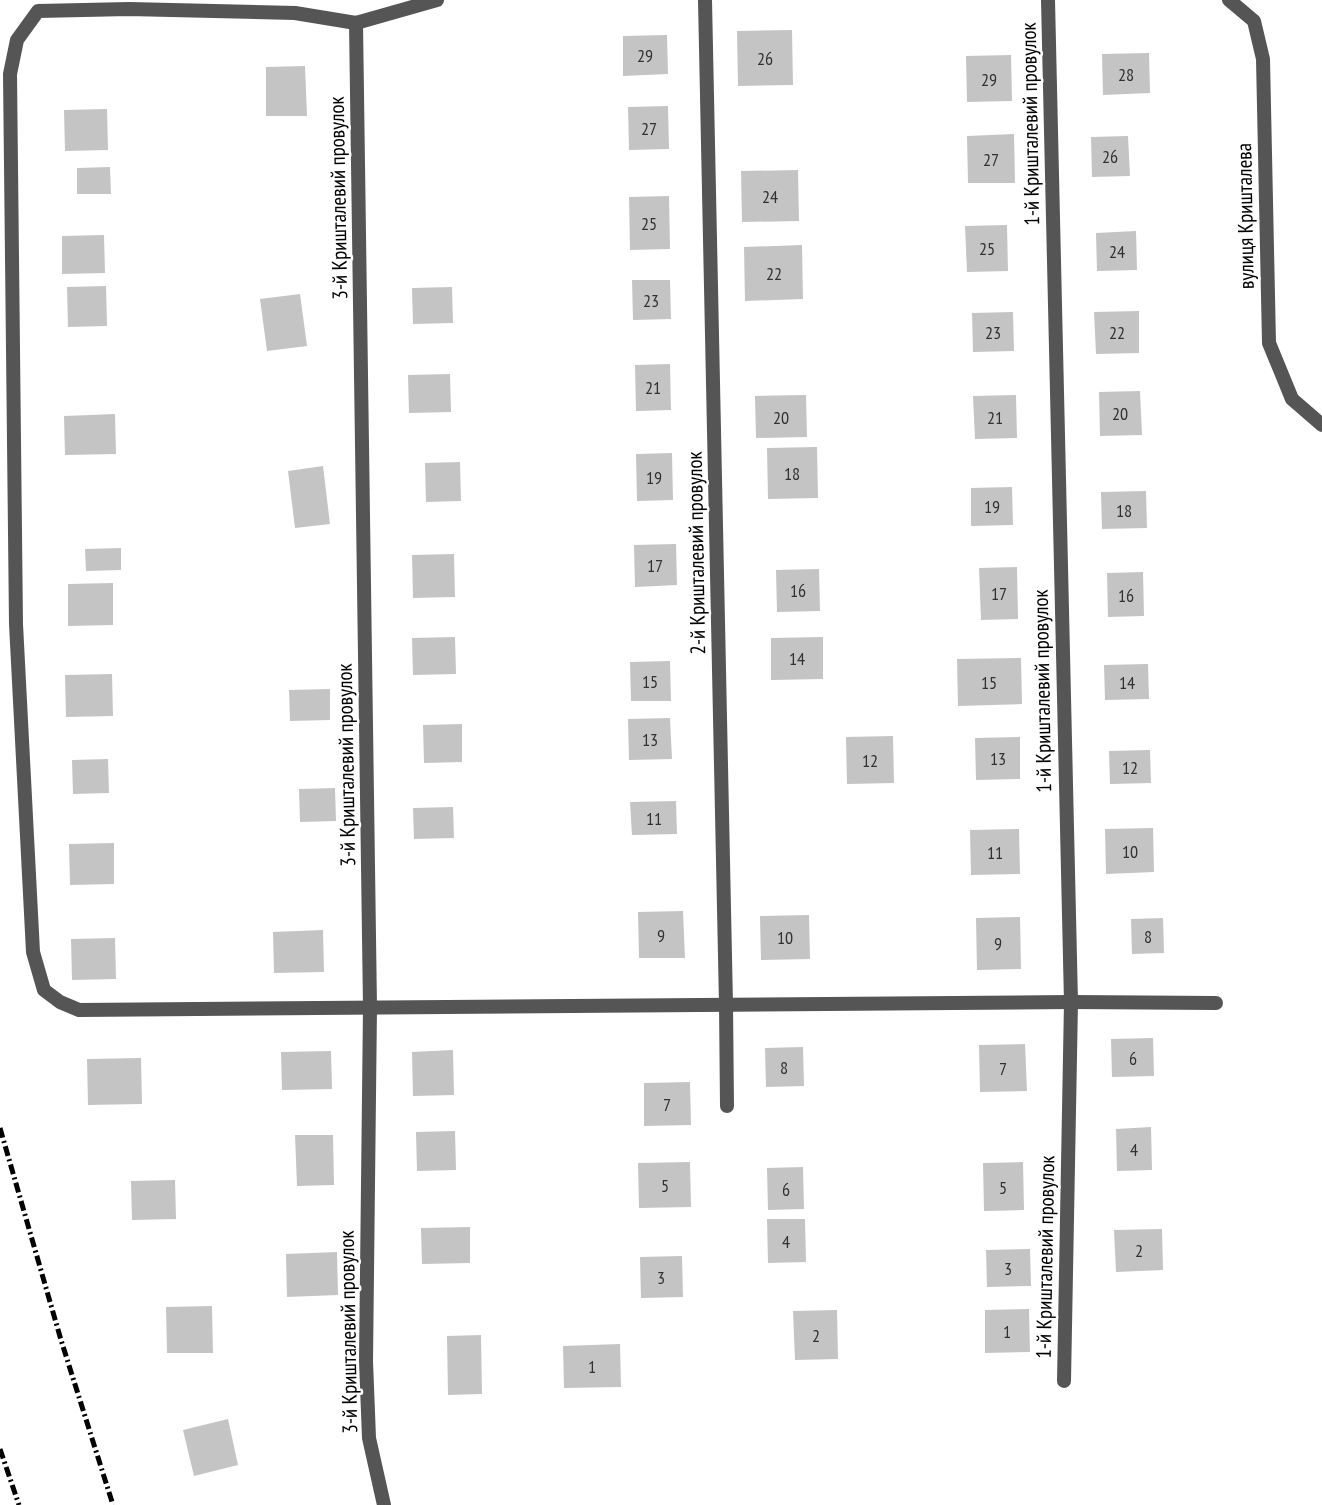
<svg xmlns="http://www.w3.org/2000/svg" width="1322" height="1505" font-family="'PT Sans Narrow',sans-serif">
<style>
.building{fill:#c4c4c4}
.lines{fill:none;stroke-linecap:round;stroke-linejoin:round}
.service{stroke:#555;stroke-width:14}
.minor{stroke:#555;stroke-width:14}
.rail{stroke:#000;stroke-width:5;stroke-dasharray:10 3.5 2 3.5;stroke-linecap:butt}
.labels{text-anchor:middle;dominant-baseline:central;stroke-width:5;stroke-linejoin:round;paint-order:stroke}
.number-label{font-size:18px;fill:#313131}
.street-label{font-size:21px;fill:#000;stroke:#fff}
</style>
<rect width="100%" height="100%" fill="#fff"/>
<g class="building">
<polygon points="792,30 793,85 738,86 737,31"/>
<polygon points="667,35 668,74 623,76 623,36"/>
<polygon points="1149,53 1150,93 1103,95 1102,54"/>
<polygon points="1011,55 1012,101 967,102 966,56"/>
<polygon points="305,66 307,116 266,116 266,67"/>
<polygon points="668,106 669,149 629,150 628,107"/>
<polygon points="107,109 108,150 65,151 64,110"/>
<polygon points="1014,134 1015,183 968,183 967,136"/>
<polygon points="1128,136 1130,176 1092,177 1091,137"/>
<polygon points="110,167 111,194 77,194 77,168"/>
<polygon points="798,170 799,221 742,222 741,171"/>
<polygon points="669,196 670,249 630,250 629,197"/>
<polygon points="1007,225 1008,271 967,272 965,226"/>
<polygon points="1136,231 1137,270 1097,271 1096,233"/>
<polygon points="104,235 105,273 62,274 62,236"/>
<polygon points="802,245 803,299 745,301 744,247"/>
<polygon points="632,280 670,280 671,319 633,320"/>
<polygon points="106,286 107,326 68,327 67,287"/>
<polygon points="452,287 453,323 413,324 412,288"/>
<polygon points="300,294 307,346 267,351 260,299"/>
<polygon points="1139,311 1139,353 1096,354 1094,312"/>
<polygon points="1013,312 1014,351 973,352 972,313"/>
<polygon points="670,364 671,410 636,411 635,365"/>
<polygon points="450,374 451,412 409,413 408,375"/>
<polygon points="1140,391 1142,435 1100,436 1099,392"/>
<polygon points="806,395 807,437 756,438 755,396"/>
<polygon points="1016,395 1017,438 975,439 973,396"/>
<polygon points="115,414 116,454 65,455 64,416"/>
<polygon points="817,447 818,498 768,499 767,448"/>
<polygon points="672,453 673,500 637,501 636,454"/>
<polygon points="460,462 461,501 426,502 425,463"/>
<polygon points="323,466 330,524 295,528 288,471"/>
<polygon points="1012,487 1013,525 971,526 971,488"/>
<polygon points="1146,491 1147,528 1102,529 1101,492"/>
<polygon points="676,544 677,585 635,587 634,545"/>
<polygon points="121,548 121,570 86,571 85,549"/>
<polygon points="454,554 455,597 413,598 412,555"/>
<polygon points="1017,567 1018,619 981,620 979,568"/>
<polygon points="819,569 820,611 777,612 776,570"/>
<polygon points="1143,572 1144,616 1108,617 1107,573"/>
<polygon points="113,583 113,625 68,626 68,584"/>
<polygon points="455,637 456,674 413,675 412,638"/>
<polygon points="823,637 823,679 771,680 771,638"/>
<polygon points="1021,658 1022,704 958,706 957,659"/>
<polygon points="670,661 671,701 631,701 630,662"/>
<polygon points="1148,664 1149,699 1105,700 1104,665"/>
<polygon points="112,674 113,716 66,717 65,675"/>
<polygon points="330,689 330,720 290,721 289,690"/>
<polygon points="670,718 672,759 629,760 628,719"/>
<polygon points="462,724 462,762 424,763 423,725"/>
<polygon points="893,736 894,783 847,784 846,737"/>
<polygon points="1020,737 1020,779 976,780 975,738"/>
<polygon points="1150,750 1151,783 1110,784 1109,751"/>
<polygon points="108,759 109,793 73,794 72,760"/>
<polygon points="335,788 336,821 300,822 299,789"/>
<polygon points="676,801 677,834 632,835 630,802"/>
<polygon points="453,807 454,838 414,839 413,808"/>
<polygon points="1153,828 1154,872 1106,874 1105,829"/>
<polygon points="1019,829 1020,874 971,875 970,830"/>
<polygon points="114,843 114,884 70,885 69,844"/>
<polygon points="683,911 685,958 639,958 638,912"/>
<polygon points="809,915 810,959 761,960 760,916"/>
<polygon points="1020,917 1021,969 977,970 976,918"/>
<polygon points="1163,918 1164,953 1132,954 1131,919"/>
<polygon points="323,930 324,972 274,973 273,932"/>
<polygon points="115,938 116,979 72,980 71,939"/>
<polygon points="1153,1038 1154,1076 1112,1077 1111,1039"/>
<polygon points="1025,1044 1027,1091 980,1092 979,1045"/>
<polygon points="803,1047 804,1086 766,1087 765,1048"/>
<polygon points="453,1050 454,1095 413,1096 412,1052"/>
<polygon points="331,1051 332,1089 282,1090 281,1052"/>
<polygon points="141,1058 142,1104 88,1105 87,1059"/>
<polygon points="690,1082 691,1125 644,1126 644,1083"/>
<polygon points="1151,1127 1152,1170 1117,1171 1116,1129"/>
<polygon points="455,1131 456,1170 417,1171 416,1132"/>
<polygon points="295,1135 333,1135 334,1185 297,1186"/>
<polygon points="690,1162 691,1207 639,1208 638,1163"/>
<polygon points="1023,1162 1024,1210 984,1211 983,1163"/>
<polygon points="803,1167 804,1209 768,1210 767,1168"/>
<polygon points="175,1180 176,1219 132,1220 131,1181"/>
<polygon points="767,1219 805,1219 806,1262 768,1263"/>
<polygon points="470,1227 470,1263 422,1264 421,1228"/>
<polygon points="1162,1229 1163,1270 1116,1272 1114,1230"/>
<polygon points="1030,1249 1031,1286 987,1287 986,1250"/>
<polygon points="337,1252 338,1295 287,1297 286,1254"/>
<polygon points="682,1256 683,1297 641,1298 640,1257"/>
<polygon points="212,1306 213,1353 167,1353 166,1307"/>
<polygon points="1029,1309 1030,1352 985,1353 985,1310"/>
<polygon points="837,1310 838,1359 795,1360 793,1311"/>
<polygon points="481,1335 482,1394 448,1395 447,1336"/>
<polygon points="620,1344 621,1387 564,1388 563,1346"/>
<polygon points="228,1419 238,1465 194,1476 183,1430"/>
</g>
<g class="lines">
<polyline class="service" points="1071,1002 1216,1003"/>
<g class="minor">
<polyline points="437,0 356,23 295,13 129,9 38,11 17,40 10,74 16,624 33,952 44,990 60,1002 79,1010 1071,1002"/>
<polyline points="705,0 726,1004 727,1106"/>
<polyline points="1048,0 1071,1002 1064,1381"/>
<polyline points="1229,0 1254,21 1263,59 1269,343 1292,399 1322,425"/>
<polyline points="356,23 370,1007 366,1361 369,1438 384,1505"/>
</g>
<g class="rail">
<polyline points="0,1128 61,1340 113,1505"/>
<polyline points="0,1449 19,1505"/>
</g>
</g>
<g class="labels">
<g class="number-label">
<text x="645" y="55">29</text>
<text x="765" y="58">26</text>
<text x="1126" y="74">28</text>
<text x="989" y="79">29</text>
<text x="649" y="128">27</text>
<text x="1110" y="156">26</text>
<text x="991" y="159">27</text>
<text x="770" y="196">24</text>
<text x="649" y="223">25</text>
<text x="987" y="248">25</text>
<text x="1117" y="251">24</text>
<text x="774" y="273">22</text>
<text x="651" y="300">23</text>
<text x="993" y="332">23</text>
<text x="1117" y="332">22</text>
<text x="653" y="387">21</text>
<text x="1120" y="413">20</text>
<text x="781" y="417">20</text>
<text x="995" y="417">21</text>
<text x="792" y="473">18</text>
<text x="654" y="477">19</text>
<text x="992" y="506">19</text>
<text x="1124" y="510">18</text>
<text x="655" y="565">17</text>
<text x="798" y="590">16</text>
<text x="999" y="593">17</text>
<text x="1126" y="595">16</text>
<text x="797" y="658">14</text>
<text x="650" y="681">15</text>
<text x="989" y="682">15</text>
<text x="1127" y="682">14</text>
<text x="650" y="739">13</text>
<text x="998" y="758">13</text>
<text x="870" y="760">12</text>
<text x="1130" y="767">12</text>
<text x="654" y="818">11</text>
<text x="1130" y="851">10</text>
<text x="995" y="852">11</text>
<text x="661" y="935">9</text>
<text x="1148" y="936">8</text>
<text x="785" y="937">10</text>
<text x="998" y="943">9</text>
<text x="1133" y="1058">6</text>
<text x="784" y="1067">8</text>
<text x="1003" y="1068">7</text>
<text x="667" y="1104">7</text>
<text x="1134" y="1149">4</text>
<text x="665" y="1185">5</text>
<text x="1003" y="1187">5</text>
<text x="786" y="1189">6</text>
<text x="786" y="1241">4</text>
<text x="1139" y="1250">2</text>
<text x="1008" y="1268">3</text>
<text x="661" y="1277">3</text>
<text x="1007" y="1331">1</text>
<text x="816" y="1335">2</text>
<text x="592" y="1366">1</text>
</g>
<g class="street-label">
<text transform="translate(1030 124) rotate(-91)">1-й Кришталевий провулок</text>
<text transform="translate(338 198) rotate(-91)">3-й Кришталевий провулок</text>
<text transform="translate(1245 216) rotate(-91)">вулиця Кришталева</text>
<text transform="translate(696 553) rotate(-91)">2-й Кришталевий провулок</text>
<text transform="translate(1042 691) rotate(-91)">1-й Кришталевий провулок</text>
<text transform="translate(346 765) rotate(-91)">3-й Кришталевий провулок</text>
<text transform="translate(1045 1257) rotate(-89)">1-й Кришталевий провулок</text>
<text transform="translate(348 1332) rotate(-91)">3-й Кришталевий провулок</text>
</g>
</g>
</svg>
